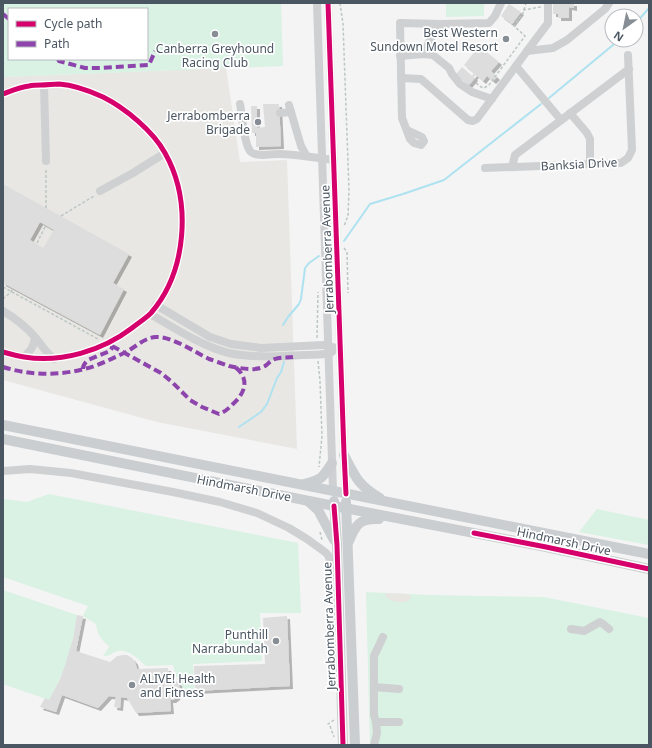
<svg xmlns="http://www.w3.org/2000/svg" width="652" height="748" font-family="'Noto Sans',sans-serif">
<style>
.commercial{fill:#e8e7e3}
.green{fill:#d9f2e3;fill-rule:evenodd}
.sand{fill:#e7e6e1}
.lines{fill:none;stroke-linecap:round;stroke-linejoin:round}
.stream{stroke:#aee2f0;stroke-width:2}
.building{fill:#ddddde;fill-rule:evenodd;filter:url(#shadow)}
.path{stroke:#bcc7c4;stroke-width:1.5;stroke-dasharray:3 2;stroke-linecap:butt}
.minor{stroke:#ced0d2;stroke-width:8}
.major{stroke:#caced1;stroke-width:10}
.quiet{stroke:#8e44ad;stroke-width:4;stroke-dasharray:8 4;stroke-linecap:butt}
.cycleway-casing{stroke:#fff;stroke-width:8}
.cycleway{stroke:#d6006c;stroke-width:5}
.poi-dot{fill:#868d94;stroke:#fff;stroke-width:1.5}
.labels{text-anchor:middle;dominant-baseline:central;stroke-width:3.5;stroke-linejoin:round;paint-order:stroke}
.poi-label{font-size:12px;fill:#4a5661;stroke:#fff;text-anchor:end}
.street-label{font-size:12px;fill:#4a5661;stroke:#fff}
</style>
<defs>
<filter id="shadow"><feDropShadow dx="3" dy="3" stdDeviation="0" flood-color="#0004"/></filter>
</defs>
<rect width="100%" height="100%" fill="#f4f4f4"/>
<polygon class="commercial" points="226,68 240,162 287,160 297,449 157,422 3,380 3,77"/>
<g class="green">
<path d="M3 3H281L283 66 3 77ZM9 9H147V59H9Z"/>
<polygon points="446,3 484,3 484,16 446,17"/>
<path d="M49 494 298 543 301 613H260L262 661 193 664 194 689 184 690C178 682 175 674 173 665L146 666C137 658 127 647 115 652 109 655 110 656 103 656L109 647V646C101 640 97 634 96 624L83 616 88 606 3 577V499L27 502Z"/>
<polygon points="597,509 649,520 649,545 579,532"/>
<path d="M3 590 77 615C74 645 64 673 49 700L3 684Z"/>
<polygon points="366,592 428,595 544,597 649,618 649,745 370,745"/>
</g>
<path class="sand" d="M386 593 408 594 410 595 411 597 409 601C402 604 390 602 385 596Z"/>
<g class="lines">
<g class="stream">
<polyline points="636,23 649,8"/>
<polyline points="549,98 619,40"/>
<polyline points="344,241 370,204 403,194 444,180 541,104"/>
<polyline points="283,325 288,317 299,304 301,299 305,268 309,263 319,256"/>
<polyline points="239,427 261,412 267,404 277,378 281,372 284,362"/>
</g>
</g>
<g class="building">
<polygon points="553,3 574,3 574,8 569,7 569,18 558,18 558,14 553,14"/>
<polygon points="509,4 521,12 512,24 501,16"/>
<polygon points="479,46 499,62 491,71 497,77 493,81 487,76 483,81 476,75 474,77 475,78 469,85 456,74 462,67 472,76 474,73 464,65"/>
<polygon points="263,104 279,104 281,146 256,147 256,133 252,133 251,106 257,106 257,128 265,127"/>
<path d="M3 184 129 254 113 283 124 289 100 335 3 283ZM40 222 54 230 43 248 30 240Z"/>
<polygon points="77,615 83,616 76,651 110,662 117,656 123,655 127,655 132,658 135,662 137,669 168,668 169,678 172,679 179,683 180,691 177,697 173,700 170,700 171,711 136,713 127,698 121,697 120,708 114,707 116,697 109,696 98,708 62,695 56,712 40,707 45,698 49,700 60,679 65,665 73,639"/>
<polygon points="287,616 290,686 195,691 194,666 265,664 263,618"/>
</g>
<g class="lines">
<g class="path">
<polyline points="340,3 343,24 349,190 348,216 344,226"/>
<polyline points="523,10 541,7"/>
<polyline points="476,83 481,87 484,88 489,85 525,36 514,26 523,13 526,3"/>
<polyline points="46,208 46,169"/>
<polyline points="61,216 94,196"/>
<polyline points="37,243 46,225"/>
<polyline points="344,248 347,252 348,293"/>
<polyline points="3,287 98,339"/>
<polyline points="3,299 11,292 13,288"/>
<polyline points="317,338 318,292"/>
<polyline points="318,361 320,381 322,436 319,467"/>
<polyline points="320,532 322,540"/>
<polyline points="334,720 328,724 330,726 334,737"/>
</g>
<g class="minor">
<polyline points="317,3 333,491"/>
<polyline points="328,3 344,453 346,494"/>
<polyline points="527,51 548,23 548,3"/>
<path d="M424 54C428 44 433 31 442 24"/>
<polyline points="400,56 424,54 433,55 449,68 452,74 460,84 472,92 492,99"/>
<polyline points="516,66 561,120"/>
<polyline points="401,78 421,79 468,120 473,121 477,119 527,51 553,48 567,40 605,9 609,3"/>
<polyline points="44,85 46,161"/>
<path d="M3 94C11 91 20 87 29 86 33 85 37 85 41 85 47 85 53 84 59 84 73 85 90 91 103 97 125 108 153 131 165 153 192 201 187 271 151 313 145 319 138 323 132 328 102 351 61 363 24 357 17 356 10 354 3 352"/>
<path d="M240 104C242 114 244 146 251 152 256 157 271 154 278 154 297 154 315 158 334 160"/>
<polyline points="289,105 301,146 306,155"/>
<polyline points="280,113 291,112"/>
<polyline points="570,113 587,133 590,139 590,164"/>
<polyline points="407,130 422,137 424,141 421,145 414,143 410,139 402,118 400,23 442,24 489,23 495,16 501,3"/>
<polyline points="512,167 515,155 629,69"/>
<polyline points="485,168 621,163 628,158 632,150 628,55"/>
<polyline points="100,191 133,173 165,153"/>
<polyline points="156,305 210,337 231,344 261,348 324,345 340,349"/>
<path d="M3 311C15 318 26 327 35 337 41 344 46 353 54 359"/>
<path d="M150 314C173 327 203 347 229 353 253 358 278 357 302 355 311 354 325 356 332 352"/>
<path d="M24 357C31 350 33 348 35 338"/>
<polyline points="3,471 30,469 71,473 173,492 220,502 257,513 289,528 307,539 325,552 328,555 336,576"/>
<polyline points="571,629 584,631 600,622 603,624 609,629"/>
<polyline points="374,687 374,656 383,637"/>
<polyline points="376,722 399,722"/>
<polyline points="374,745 377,733 376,722 374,715 374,687 399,689"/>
</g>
<g class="major">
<polyline points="3,425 649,554"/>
<polyline points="3,439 324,504 546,547 649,569"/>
<path d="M344 455C355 477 359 486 380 498"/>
<path d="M304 484C322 479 322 479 332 463"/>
<polyline points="334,501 337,545 343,745"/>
<polyline points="309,502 318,510 334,540"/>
<polyline points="346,502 355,745"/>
<path d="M349 541C356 524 360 518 379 519"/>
</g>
<g class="quiet">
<polyline points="3,14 9,19"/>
<polyline points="58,59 59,61 85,68 100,68 149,65 155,51"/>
<path d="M112 346 161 373 172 382 190 400 202 407 219 414C225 412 229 408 233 404 246 392 250 378 234 366"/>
<path d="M3 367C28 375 58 376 84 369 98 366 111 359 124 353 135 348 143 338 156 337 171 336 195 352 209 359 215 361 223 364 229 366 240 368 255 372 265 366 268 364 271 360 275 359 280 357 287 358 293 357"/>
<path d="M83 369C83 365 85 363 88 360L110 351 112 348V346"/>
</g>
<defs>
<g id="cycleway">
<polyline points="328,3 344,453 346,494"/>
<path d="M3 94C11 91 20 87 29 86 33 85 37 85 41 85 47 85 53 84 59 84 73 85 90 91 103 97 125 108 153 131 165 153 192 201 187 271 151 313 145 319 138 323 132 328 102 351 61 363 24 357 17 356 10 354 3 352"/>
<polyline points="334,506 337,545 343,745"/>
<polyline points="474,533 546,547 649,569"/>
</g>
</defs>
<use href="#cycleway" class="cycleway-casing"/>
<use href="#cycleway" class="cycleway"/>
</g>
<g class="poi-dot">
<circle cx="215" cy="34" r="4"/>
<circle cx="506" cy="39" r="4"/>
<circle cx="258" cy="122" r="4"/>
<circle cx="276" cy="641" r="4"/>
<circle cx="132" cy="685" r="4"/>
</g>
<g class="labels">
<g class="poi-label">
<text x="498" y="32">Best Western<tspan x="498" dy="14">Sundown Motel Resort</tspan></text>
<text x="215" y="48" text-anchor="middle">Canberra Greyhound<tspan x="215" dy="14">Racing Club</tspan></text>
<text x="250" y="115">Jerrabomberra<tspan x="250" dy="14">Brigade</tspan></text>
<text x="268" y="634">Punthill<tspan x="268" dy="14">Narrabundah</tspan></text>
<text x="140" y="678" text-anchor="start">ALIVE! Health<tspan x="140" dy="14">and Fitness</tspan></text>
</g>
<g class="street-label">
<text transform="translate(579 164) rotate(-3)">Banksia Drive</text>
<text transform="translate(327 249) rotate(-92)">Jerrabomberra Avenue</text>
<text transform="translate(244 488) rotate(11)">Hindmarsh Drive</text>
<text transform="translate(564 541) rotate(12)">Hindmarsh Drive</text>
<text transform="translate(329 626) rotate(-92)">Jerrabomberra Avenue</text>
</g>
</g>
<rect width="652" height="748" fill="none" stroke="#4a5661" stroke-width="8"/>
<rect x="8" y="8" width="140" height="52" fill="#ffffff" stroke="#b7bbc0"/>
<rect x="16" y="21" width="20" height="6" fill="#d6006c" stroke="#b7bbc0"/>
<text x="44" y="28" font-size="12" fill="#4a5661">Cycle path</text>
<rect x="16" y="41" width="20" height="6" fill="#8e44ad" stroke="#b7bbc0"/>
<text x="44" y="48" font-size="12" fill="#4a5661">Path</text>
<g transform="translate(624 28) rotate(213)"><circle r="19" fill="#ffffff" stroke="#b7bbc0"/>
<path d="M0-3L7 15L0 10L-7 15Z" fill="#868d94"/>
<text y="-6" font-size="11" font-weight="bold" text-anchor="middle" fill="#4a5661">N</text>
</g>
</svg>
